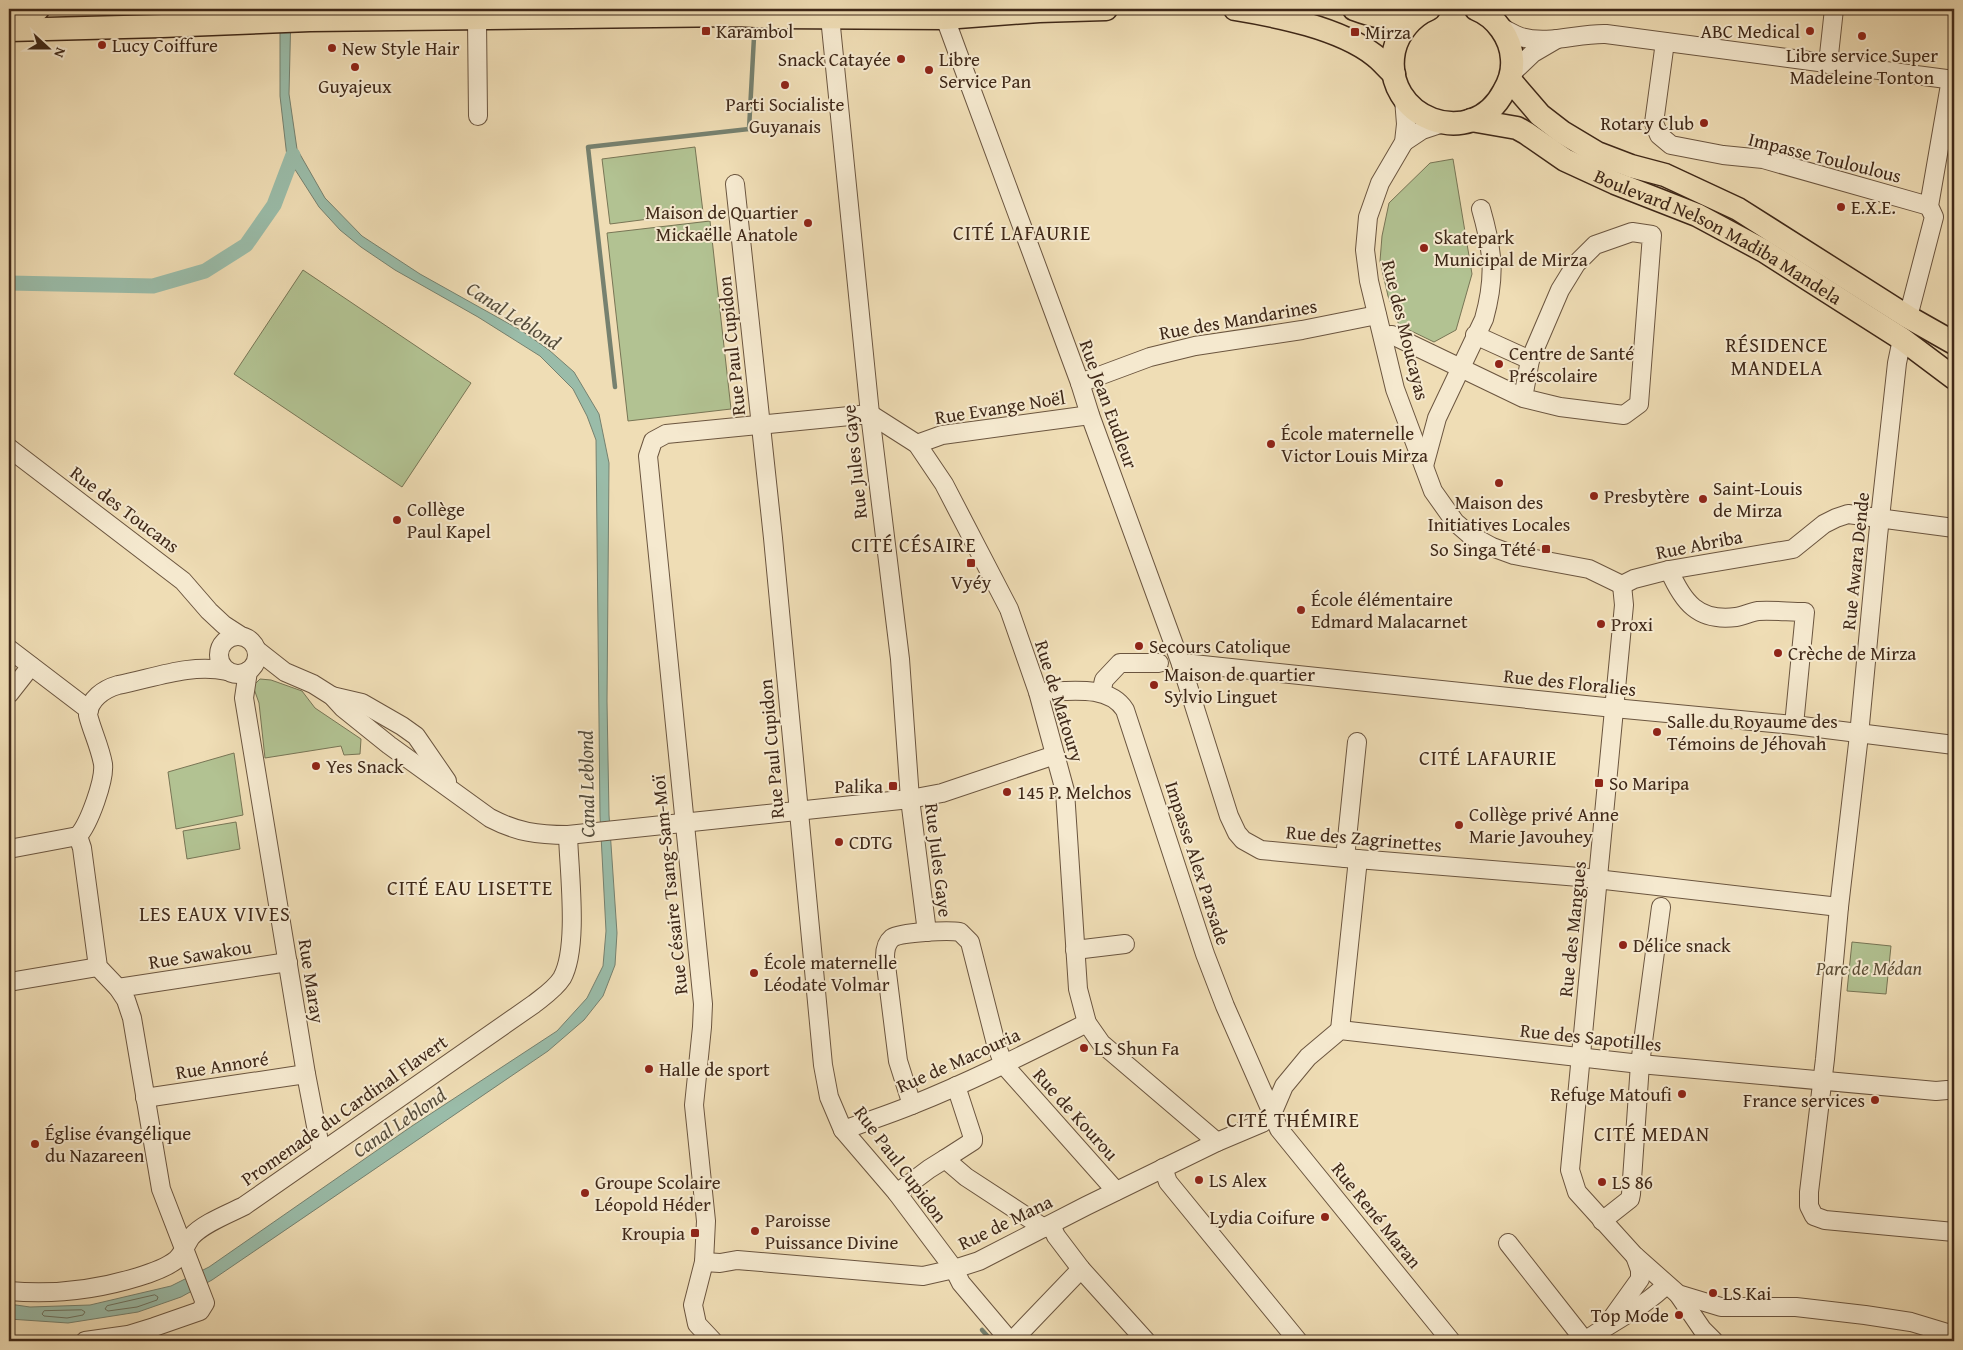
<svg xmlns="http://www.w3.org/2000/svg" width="1963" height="1350" font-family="'Gentium Book Plus',serif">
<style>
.green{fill:#b2c292;stroke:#787555}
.water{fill:#9abca9;stroke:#76816f}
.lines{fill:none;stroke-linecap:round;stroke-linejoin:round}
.shore{stroke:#6c7260;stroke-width:1}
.stream{stroke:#76816f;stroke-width:4.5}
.canal{stroke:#9abca9;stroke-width:15}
.minor-casing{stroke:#6b553f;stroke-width:20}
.major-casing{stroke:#3f2818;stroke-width:25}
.minor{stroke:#f5e9cf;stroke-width:18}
.major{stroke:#efddb5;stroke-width:22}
.poi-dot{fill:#8f2418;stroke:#f5e9cf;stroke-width:2}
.labels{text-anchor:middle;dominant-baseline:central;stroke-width:4;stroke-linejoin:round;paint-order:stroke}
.poi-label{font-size:19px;fill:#3f2818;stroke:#f5e9cf;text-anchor:start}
.street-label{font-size:19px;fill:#3f2818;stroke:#f5e9cf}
.park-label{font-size:19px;font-style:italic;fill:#5c4e36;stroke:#f5e9cf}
.neighbourhood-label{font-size:20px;letter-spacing:1px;fill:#3f2818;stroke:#f5e9cf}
.water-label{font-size:20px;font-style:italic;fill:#564d3c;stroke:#f5e9cf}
</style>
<rect width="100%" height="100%" fill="#efddb5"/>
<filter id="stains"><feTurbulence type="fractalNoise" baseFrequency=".004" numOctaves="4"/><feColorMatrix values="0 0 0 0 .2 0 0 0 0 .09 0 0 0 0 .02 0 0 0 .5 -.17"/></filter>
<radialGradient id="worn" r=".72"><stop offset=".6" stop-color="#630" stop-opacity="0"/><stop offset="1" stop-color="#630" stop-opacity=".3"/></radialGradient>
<g class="green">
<polygon points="695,147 703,212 610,224 602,159"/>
<polygon points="1453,159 1472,274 1456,330 1434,342 1399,325 1388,296 1380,261 1382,236 1389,203 1430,163"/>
<polygon points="710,221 731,409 628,421 607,233"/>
<polygon points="303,270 471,383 402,487 234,374"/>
<polygon points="260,679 271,680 302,691 315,708 361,739 360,754 344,755 341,746 265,758 259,703 253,686"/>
<polygon points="234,753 243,815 176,829 168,772"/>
<polygon points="236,822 240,849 187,859 183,831"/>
<polygon points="1852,942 1891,946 1886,994 1847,991"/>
</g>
<polygon class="water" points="280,9 291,9 289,94 297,149 325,198 362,236 420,274 522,331 549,350 574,372 599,414 609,463 607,701 609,815 617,933 615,965 603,996 584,1020 548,1051 212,1280 181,1297 138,1312 68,1323 9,1319 9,1304 30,1307 90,1305 171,1286 209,1267 412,1126 557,1031 587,998 603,966 606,931 600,816 596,440 587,416 573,389 540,356 478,317 395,270 361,247 340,230 319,207 287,157 280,96"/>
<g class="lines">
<g class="shore">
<polygon points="155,1295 158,1297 157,1300 137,1307 108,1311 105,1309 107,1306"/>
<polygon points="82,1310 85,1312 83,1315 67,1318 44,1316 42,1314 44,1311"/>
</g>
<g class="stream">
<polyline points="615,387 588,147 749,129 754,37"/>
<polyline points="982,1330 992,1341"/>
</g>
<polyline class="canal" points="9,283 153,286 205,271 246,245 274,205 293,155"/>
<defs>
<g id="minor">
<polyline points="945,9 945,18 956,48 1080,383 1090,415 1181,664 1229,816 1237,833 1243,840 1261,850 1345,858 1579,877 1839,907"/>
<polyline points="830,17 870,414 900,659 910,799 927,932"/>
<polyline points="477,19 478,116"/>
<path d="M1500 27C1507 30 1514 35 1521 37 1549 45 1578 33 1606 34L1954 80"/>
<polyline points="1665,42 1654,123 1659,135 1671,145 1723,155 1763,159 1929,206"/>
<polyline points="1828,64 1834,9"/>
<polyline points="1511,74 1533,53 1557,39"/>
<polyline points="1404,99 1406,124 1404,142 1380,183 1368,217 1365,250 1369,281 1395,389 1433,491 1455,522 1470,535 1492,547 1514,555 1589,569 1622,585"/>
<polyline points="1404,142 1422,130 1443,123"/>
<polyline points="735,184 773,538 823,1065 829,1097 843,1130 897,1193 954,1269 961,1283 1010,1341"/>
<polyline points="1908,317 1934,217 1929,206 1951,79"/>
<polyline points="1475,335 1530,360"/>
<polyline points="1383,336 1392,335 1523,398 1560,407 1624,415 1639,404 1652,235 1632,232 1595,245 1576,264 1560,290 1530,360 1523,398"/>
<polyline points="1902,339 1897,363 1878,536 1859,735 1839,907 1825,1059 1809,1192 1809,1206 1814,1216 1825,1220 1954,1232"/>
<polyline points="1080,383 1150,357 1195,346 1302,330 1377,315"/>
<polyline points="870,414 917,444 944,484 1009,609 1038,692 1065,791 1078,989 1087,1023 1101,1043 1217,1142"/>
<polyline points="917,444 942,435 1090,415"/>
<polyline points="9,448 183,581 209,611 224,625 241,636"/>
<path d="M1424 466 1437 418 1484 319C1496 276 1493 251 1481 209"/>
<path d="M1669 570C1683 602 1698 622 1736 617 1743 616 1751 612 1758 611 1773 610 1790 612 1805 612L1794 725"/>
<polyline points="1622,585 1624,605 1570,1170 1577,1192 1634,1255 1678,1294 1721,1307 1796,1307 1865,1315 1911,1322 1954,1335"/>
<polyline points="1622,585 1634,579 1669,570 1793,549 1824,524 1836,518 1848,514 1954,528"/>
<circle cx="238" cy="655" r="19"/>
<polyline points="9,649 89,710"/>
<path d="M257 650 285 672 313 684 332 696 343 708 389 745 490 818C517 832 537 835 568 835L910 799 942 793 1055 755"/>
<polyline points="1181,664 1193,664 1614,708 1794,725 1954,745"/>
<polyline points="248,671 244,698 306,1074 321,1152"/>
<path d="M1038 692C1066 692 1108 683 1125 710L1205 954 1225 1006 1279 1129 1451 1341"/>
<polyline points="1101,693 1104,680 1120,663 1159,663"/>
<polyline points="9,694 31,666"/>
<polyline points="332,696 362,703 402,726 416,736 447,781"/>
<polyline points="78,836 82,848 98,967 118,988 126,1000 132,1018 161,1189 205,1303 200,1311 154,1327 128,1335 85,1341"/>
<path d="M78 836C89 824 105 780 103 764 100 747 92 731 88 715 89 699 104 689 118 685 154 678 191 663 227 671"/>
<polyline points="9,849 78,836"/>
<polyline points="1345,858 1357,742"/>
<polyline points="1075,950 1125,944"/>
<polyline points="9,982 98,967"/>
<polyline points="118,988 288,962"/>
<polyline points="1340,1030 1358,859"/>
<polyline points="145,1098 306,1074"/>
<path d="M912 1105 898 1061 885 957C885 950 886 943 892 938 901 932 949 930 960 932L970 942 996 1044 1004 1065 1116 1191"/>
<path d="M843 1130C866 1122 890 1114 912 1105 972 1081 1029 1052 1087 1023"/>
<polyline points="945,1159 973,1141 973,1138 956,1086"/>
<polyline points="1163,1168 1168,1182 1298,1341"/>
<polyline points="897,1193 929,1169 945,1159 966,1177 1044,1228"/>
<polyline points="1602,1221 1630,1199 1631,1194 1640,1064 1661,907"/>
<polyline points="1051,1225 1056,1236 1081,1269 1146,1341"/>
<polyline points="1508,1243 1585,1341"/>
<polyline points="704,1262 720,1263 737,1260 923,1276 954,1269 979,1261 1086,1206 1217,1142 1262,1123 1272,1114 1284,1086 1308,1057 1340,1030 1640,1064 1936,1091 1947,1090"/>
<path d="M9 1291C53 1295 96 1290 138 1277 151 1273 166 1268 176 1260 183 1254 186 1244 191 1237 202 1224 228 1214 244 1206L534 1004C544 996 555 989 562 978 579 948 569 871 568 835"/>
<polyline points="1678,1294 1702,1329 1714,1341"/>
<polyline points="1612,1318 1640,1279 1640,1270 1635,1256"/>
<polyline points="713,1341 697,1324 693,1305 704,1262 706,1221 694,1105 702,1027 703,1004 648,456 653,441 666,434 870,414"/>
<polyline points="1012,1341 1081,1269"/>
<path d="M1585 1341C1611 1322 1643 1308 1666 1285"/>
</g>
<g id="major">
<polyline points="9,9 38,9"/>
<path d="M1235 9C1278 16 1339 28 1374 55 1381 60 1387 68 1394 74"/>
<path d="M1354 9C1378 18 1388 19 1413 18"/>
<path d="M1429 9C1412 16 1398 33 1394 51 1381 118 1472 153 1504 91 1510 81 1513 71 1512 59 1511 38 1496 17 1476 9"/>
<polyline points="9,30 162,26 310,20 738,15 774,17 945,18 1039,11 1106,9"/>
<polyline points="1510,80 1540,115 1562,132 1597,153 1631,166 1665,175 1738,209 1908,317 1954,343"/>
<path id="s1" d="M1471 120 1517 128 1526 133 1565 160 1615 183 1697 215 1764 251 1902 339 1954 378"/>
</g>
</defs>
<use href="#minor" class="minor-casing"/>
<use href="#major" class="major-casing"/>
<use href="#minor" class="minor"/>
<use href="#major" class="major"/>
</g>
<g class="poi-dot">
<rect x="701" y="26" width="10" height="10" rx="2.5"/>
<circle cx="1810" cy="31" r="5"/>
<rect x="1350" y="27" width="10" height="10" rx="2.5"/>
<circle cx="1862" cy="36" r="5"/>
<circle cx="102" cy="45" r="5"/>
<circle cx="332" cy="48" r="5"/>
<circle cx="901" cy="59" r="5"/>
<circle cx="355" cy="67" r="5"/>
<circle cx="929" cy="70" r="5"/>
<circle cx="785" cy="85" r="5"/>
<circle cx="1704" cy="123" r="5"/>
<circle cx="1841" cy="207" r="5"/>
<circle cx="808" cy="223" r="5"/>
<circle cx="1424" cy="248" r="5"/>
<circle cx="1499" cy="364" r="5"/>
<circle cx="1271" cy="444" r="5"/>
<circle cx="1499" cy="483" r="5"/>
<circle cx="1594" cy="496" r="5"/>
<circle cx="1703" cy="499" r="5"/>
<circle cx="397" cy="520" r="5"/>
<rect x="1541" y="544" width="10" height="10" rx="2.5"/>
<rect x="966" y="558" width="10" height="10" rx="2.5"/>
<circle cx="1301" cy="610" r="5"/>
<circle cx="1601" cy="624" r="5"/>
<circle cx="1139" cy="646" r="5"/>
<circle cx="1778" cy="653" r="5"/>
<circle cx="1154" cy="685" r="5"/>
<circle cx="1657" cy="732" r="5"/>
<circle cx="316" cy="766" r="5"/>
<rect x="1594" y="778" width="10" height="10" rx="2.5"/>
<rect x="888" y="781" width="10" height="10" rx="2.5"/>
<circle cx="1007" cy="792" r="5"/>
<circle cx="1459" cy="825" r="5"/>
<circle cx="839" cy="842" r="5"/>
<circle cx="1623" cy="945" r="5"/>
<circle cx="754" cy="973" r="5"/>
<circle cx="1084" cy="1048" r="5"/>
<circle cx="649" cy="1069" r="5"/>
<circle cx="1682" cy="1094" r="5"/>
<circle cx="1875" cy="1100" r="5"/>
<circle cx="35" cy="1144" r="5"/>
<circle cx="1199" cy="1180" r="5"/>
<circle cx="1602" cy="1182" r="5"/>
<circle cx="585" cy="1193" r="5"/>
<circle cx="1325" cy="1217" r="5"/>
<circle cx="755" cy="1231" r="5"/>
<rect x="690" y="1228" width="10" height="10" rx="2.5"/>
<circle cx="1713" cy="1293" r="5"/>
<circle cx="1679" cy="1315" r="5"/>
</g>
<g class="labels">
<g class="poi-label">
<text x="716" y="31">Karambol</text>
<text x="1800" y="31" text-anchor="end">ABC Medical</text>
<text x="1365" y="32">Mirza</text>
<text x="112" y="45">Lucy Coiffure</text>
<text x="342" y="48">New Style Hair</text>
<text x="1862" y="55" text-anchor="middle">Libre service Super<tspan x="1862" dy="22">Madeleine Tonton</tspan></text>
<text x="891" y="59" text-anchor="end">Snack Catayée</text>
<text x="939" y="59">Libre<tspan x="939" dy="22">Service Pan</tspan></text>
<text x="355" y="86" text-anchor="middle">Guyajeux</text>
<text x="785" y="104" text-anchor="middle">Parti Socialiste<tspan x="785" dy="22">Guyanais</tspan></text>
<text x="1694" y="123" text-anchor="end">Rotary Club</text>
<text x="1851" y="207">E.X.E.</text>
<text x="798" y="212" text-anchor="end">Maison de Quartier<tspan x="798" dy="22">Mickaëlle Anatole</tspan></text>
<text x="1434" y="237">Skatepark<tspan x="1434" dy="22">Municipal de Mirza</tspan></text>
<text x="1509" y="353">Centre de Santé<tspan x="1509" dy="22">Préscolaire</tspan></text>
<text x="1281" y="433">École maternelle<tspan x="1281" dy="22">Victor Louis Mirza</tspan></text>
<text x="1713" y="488">Saint-Louis<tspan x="1713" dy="22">de Mirza</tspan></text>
<text x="1604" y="496">Presbytère</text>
<text x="1499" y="502" text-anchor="middle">Maison des<tspan x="1499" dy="22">Initiatives Locales</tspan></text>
<text x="407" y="509">Collège<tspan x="407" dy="22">Paul Kapel</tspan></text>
<text x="1536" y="549" text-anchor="end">So Singa Tété</text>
<text x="971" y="582" text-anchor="middle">Vyéy</text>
<text x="1311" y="599">École élémentaire<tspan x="1311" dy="22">Edmard Malacarnet</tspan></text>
<text x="1611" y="624">Proxi</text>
<text x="1149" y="646">Secours Catolique</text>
<text x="1788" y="653">Crèche de Mirza</text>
<text x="1164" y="674">Maison de quartier<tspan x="1164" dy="22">Sylvio Linguet</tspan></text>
<text x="1667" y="721">Salle du Royaume des<tspan x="1667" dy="22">Témoins de Jéhovah</tspan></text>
<text x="326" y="766">Yes Snack</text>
<text x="1609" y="783">So Maripa</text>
<text x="883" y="786" text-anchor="end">Palika</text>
<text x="1017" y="792">145 P. Melchos</text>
<text x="1469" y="814">Collège privé Anne<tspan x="1469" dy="22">Marie Javouhey</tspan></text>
<text x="849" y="842">CDTG</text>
<text x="1633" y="945">Délice snack</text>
<text x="764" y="962">École maternelle<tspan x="764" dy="22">Léodate Volmar</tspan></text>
<text x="1094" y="1048">LS Shun Fa</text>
<text x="659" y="1069">Halle de sport</text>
<text x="1672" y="1094" text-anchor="end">Refuge Matoufi</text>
<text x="1865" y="1100" text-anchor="end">France services</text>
<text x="45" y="1133">Église évangélique<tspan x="45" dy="22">du Nazareen</tspan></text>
<text x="1209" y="1180">LS Alex</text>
<text x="595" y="1182">Groupe Scolaire<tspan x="595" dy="22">Léopold Héder</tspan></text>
<text x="1612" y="1182">LS 86</text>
<text x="1315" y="1217" text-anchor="end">Lydia Coifure</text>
<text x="765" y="1220">Paroisse<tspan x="765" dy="22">Puissance Divine</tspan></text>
<text x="685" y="1233" text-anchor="end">Kroupia</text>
<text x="1723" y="1293">LS Kai</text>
<text x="1669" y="1315" text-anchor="end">Top Mode</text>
</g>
<g class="street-label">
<text transform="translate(1825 157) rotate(14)">Impasse Touloulous</text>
<text stroke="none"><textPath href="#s1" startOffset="276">Boulevard Nelson Madiba Mandela</textPath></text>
<text transform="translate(1238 319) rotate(-10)">Rue des Mandarines</text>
<text transform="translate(1406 330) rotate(76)">Rue des Moucayas</text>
<text transform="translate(731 346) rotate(-96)">Rue Paul Cupidon</text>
<text transform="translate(1109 404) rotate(70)">Rue Jean Eudleur</text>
<text transform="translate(1000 407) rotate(-9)">Rue Evange Noël</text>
<text transform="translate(854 462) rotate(-96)">Rue Jules Gaye</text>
<text transform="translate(125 509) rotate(37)">Rue des Toucans</text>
<text transform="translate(1699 544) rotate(-11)">Rue Abriba</text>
<text transform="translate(1855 561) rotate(-84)">Rue Awara Dende</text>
<text transform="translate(1570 682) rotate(6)">Rue des Floralies</text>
<text transform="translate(1060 701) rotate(73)">Rue de Matoury</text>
<text transform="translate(771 749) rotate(-95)">Rue Paul Cupidon</text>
<text transform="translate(1364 838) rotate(5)">Rue des Zagrinettes</text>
<text transform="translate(939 860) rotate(83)">Rue Jules Gaye</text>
<text transform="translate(1198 863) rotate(72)">Impasse Alex Parsade</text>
<text transform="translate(669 885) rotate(-96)">Rue Césaire Tsang-Sam-Moï</text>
<text transform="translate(1572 929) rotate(-84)">Rue des Mangues</text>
<text transform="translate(200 954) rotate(-9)">Rue Sawakou</text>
<text transform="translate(312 981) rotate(81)">Rue Maray</text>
<text transform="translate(1591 1037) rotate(6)">Rue des Sapotilles</text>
<text transform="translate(958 1060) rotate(-24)">Rue de Macouria</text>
<text transform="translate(222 1065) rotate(-9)">Rue Annoré</text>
<text transform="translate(344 1110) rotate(-35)">Promenade du Cardinal Flavert</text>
<text transform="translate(1076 1114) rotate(48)">Rue de Kourou</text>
<text transform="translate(901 1164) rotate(53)">Rue Paul Cupidon</text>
<text transform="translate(1377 1215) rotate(51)">Rue René Maran</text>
<text transform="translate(1005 1222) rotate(-26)">Rue de Mana</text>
</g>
<g class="park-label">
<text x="1869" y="968">Parc de Médan</text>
</g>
<g class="neighbourhood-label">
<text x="1022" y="232">CITÉ LAFAURIE</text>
<text x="1777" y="344">RÉSIDENCE<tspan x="1777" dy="23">MANDELA</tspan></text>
<text x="914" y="544">CITÉ CÉSAIRE</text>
<text x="1488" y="757">CITÉ LAFAURIE</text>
<text x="470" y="887">CITÉ EAU LISETTE</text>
<text x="215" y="913">LES EAUX VIVES</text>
<text x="1293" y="1119">CITÉ THÉMIRE</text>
<text x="1652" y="1133">CITÉ MEDAN</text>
</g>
<g class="water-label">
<text transform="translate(514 315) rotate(33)">Canal Leblond</text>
<text transform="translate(586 784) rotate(-91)">Canal Leblond</text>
<text transform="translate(399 1122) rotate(-34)">Canal Leblond</text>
</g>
</g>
<rect width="1963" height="1350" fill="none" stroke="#efddb5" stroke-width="30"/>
<rect x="10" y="10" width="1943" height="1330" fill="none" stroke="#3f2818" stroke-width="2.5"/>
<rect x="15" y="15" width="1933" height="1320" fill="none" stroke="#3f2818"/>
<g transform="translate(48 48) rotate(111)" stroke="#f5e9cf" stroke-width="4" paint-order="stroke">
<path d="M0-4L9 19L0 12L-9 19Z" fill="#3f2818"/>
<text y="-8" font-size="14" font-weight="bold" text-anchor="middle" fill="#3f2818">N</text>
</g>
<rect width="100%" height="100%" filter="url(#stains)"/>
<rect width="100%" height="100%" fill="url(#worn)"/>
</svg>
